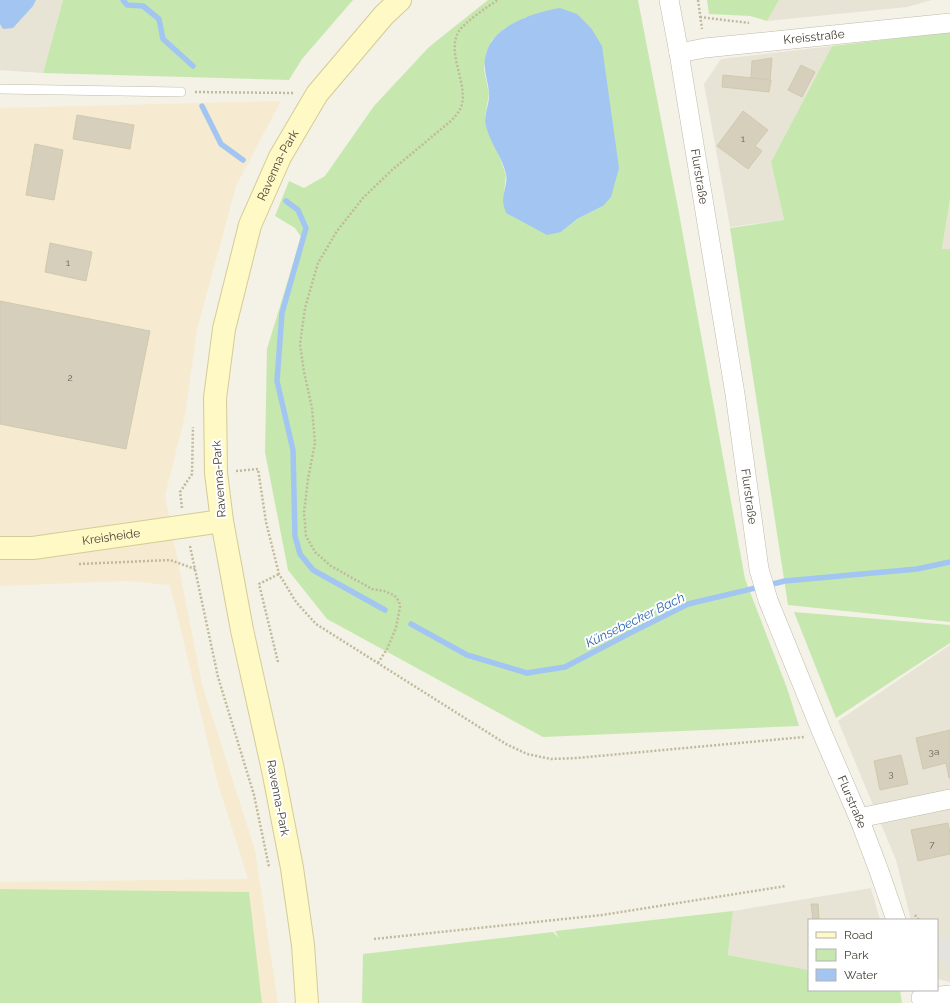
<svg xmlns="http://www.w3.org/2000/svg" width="950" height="1003" font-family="Raleway,sans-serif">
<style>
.residential{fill:#e8e4d5}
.commercial{fill:#f6ebd1}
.green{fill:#c6e8af;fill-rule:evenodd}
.parking{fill:#e4e3df}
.water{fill:#a2c6f1}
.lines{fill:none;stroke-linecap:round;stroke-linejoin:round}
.stream{stroke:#a2c6f1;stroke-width:5.5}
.building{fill:#d5cfbc;stroke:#d0c8af}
.lane-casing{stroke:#bfbba9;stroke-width:10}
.street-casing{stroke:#bfbba9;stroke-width:20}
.secondary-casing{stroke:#d4cc96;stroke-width:24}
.path{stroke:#c1b99a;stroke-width:2.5;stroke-dasharray:2 2;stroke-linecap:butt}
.lane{stroke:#fff;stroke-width:9}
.street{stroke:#fff;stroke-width:19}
.secondary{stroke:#fff9c5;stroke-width:22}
.labels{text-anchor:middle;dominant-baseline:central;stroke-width:4;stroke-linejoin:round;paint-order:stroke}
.number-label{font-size:10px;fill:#6a6558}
.street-label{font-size:12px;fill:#474236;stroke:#fff}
.water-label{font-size:13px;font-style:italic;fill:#2d68b4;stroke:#fff}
</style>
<rect width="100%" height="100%" fill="#f4f1e7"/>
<g class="residential">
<polygon points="0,0 63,0 43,73 0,70"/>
<polygon points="779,0 932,0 907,7 767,21"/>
<polygon points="832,46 771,162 784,220 730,227 704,84 721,59"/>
<polygon points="950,199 950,249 942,249"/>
<polygon points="950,645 950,982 941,980 937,978 937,920 911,920 896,860 838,721"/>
<polygon points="871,888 880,920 809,920 809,970 728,955 733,911"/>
</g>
<polygon class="commercial" points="281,101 236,186 197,330 185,416 165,496 202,684 255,850 278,1003 0,1003 0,882 248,879 217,781 170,585 128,581 0,586 0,108"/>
<g class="green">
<polygon points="63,0 353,0 302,59 289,80 43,73"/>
<path d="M488 0H638L679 213 745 579 787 688 799 726 543 737 327 619 288 570 265 452 267 349 301 237 295 228 275 216 289 181 304 188 325 176 374 106 429 47ZM526 17 603 206 577 219 561 232 503 202 506 175 485 117 489 94 484 69 486 53 492 40 505 28Z"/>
<polygon points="707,0 779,0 767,21 750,16 709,14"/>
<polygon points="950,32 950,199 942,249 950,249 950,622 788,605 730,228 784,220 771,162 832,46"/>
<polygon points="794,612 950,625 950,643 836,718"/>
<polygon points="0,889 249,892 262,1003 0,1003"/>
<polygon points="733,911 728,955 809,970 809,990 900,990 902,1003 362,1003 363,954 553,932 559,938 555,931"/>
</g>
<polygon class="parking" points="937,935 950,943 950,964 937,957"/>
<g class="water">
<polygon points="0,0 36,0 33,6 13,28 3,29 0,24"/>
<path d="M560 8 577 14 591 28 602 46 619 168 611 197 603 206 577 219 561 232 547 235 506 213C505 209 503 205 503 201 503 192 508 182 506 174 502 157 490 143 486 126 483 115 490 104 489 93 488 80 482 67 486 54 493 25 535 12 560 8Z"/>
</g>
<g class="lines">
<g class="stream">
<polyline points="123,0 127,5 143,6 159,19 163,39 193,66"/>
<polyline points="202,106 221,144 243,160"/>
<polyline points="286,201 298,210 306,228 282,313 277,381 293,450 295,536 300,554 313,570 385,610"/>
<polyline points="411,624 467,655 527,673 565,667 632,632 688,604 785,581 917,569 950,562"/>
</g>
</g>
<g class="building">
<polygon points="772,58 770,80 751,78 752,61"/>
<polygon points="801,65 815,72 802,97 788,90"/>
<polygon points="723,75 771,80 769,92 722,87"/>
<polygon points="743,111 768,130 755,146 762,151 748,169 717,146"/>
<polygon points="77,115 134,125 130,149 73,139"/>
<polygon points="35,144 63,150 54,200 26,195"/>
<polygon points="50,243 92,252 86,281 45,272"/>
<polygon points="0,301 150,331 126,449 0,424"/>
<polygon points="950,730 950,778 949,778 946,763 923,769 916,738"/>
<polygon points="901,755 908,784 880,790 874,761"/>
<polygon points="948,823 950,833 950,854 918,861 911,830"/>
<polygon points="811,904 818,904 819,919 813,920"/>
</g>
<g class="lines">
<defs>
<polyline id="lane" points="0,89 181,92"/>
<g id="street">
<path id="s1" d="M669 0 679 53 735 394 759 569 768 600 823 735 859 818 879 871 896 920"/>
<path id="s2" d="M679 53 705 48 950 23"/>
<polyline points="859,818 950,799"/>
<polyline points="921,998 950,995"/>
</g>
<g id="secondary">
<path id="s3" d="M0 548H33L222 521"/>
<path id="s4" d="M307 1003 303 945 292 868 273 770 242 630 222 521 216 473 215 398 224 329 250 225 280 157 317 94 384 15 400 0"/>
</g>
</defs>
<use href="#lane" class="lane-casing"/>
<use href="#street" class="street-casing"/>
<use href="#secondary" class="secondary-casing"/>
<g class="path">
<polyline points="698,0 702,29"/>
<polyline points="700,17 749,23"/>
<polyline points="195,92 294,93"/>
<polyline points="236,471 258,469 266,522 279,574 296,602 316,624 506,744 527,754 551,759 577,758 804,737"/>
<polyline points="182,508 180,492 192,474 193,427"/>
<polyline points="190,546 218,677 254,795 269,867"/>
<polyline points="79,564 170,560 195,569"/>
<polyline points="278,662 259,584 279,574"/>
<path d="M378 663 387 649 396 628 400 607 399 601 394 595 384 591 372 589 331 566 315 552 306 536 304 513 308 479 315 443 312 408 304 372 300 344 305 308 318 263 337 231 363 198 392 170 452 120C456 115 461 110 462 104 467 81 446 52 459 31 465 22 488 6 498 0"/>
<polyline points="915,915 919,920"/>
<polyline points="374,939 602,915 786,886"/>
</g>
<use href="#lane" class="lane"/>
<use href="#street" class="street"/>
<use href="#secondary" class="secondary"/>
</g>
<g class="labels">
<g class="number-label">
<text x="743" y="138">1</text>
<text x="68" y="262">1</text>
<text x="70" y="377">2</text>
<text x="934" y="751">3a</text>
<text x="891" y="773">3</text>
<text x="932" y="844">7</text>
</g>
<g class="street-label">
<text stroke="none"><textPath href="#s2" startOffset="136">Kreisstraße</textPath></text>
<text stroke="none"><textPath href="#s4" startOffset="856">Ravenna-Park</textPath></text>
<text stroke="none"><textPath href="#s1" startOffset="179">Flurstraße</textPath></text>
<text transform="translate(219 479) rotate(-94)">Ravenna-Park</text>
<text stroke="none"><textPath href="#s1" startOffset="503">Flurstraße</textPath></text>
<text stroke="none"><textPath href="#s3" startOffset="112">Kreisheide</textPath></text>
<text transform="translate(278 798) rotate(79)">Ravenna-Park</text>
<text stroke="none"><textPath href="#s1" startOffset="827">Flurstraße</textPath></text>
</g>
<g class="water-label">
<text transform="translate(635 620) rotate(-26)">Künsebecker Bach</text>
</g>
</g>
<rect x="808" y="919" width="130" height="72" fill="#ffffff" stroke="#b5b3af"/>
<rect x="816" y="932" width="20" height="6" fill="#fff9c5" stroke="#b5b3af"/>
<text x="844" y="939" font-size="12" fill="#474236">Road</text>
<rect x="816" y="949" width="20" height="12" fill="#c6e8af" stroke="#b5b3af"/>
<text x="844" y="959" font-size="12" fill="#474236">Park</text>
<rect x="816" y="969" width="20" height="12" fill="#a2c6f1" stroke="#b5b3af"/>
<text x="844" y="979" font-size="12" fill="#474236">Water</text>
</svg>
